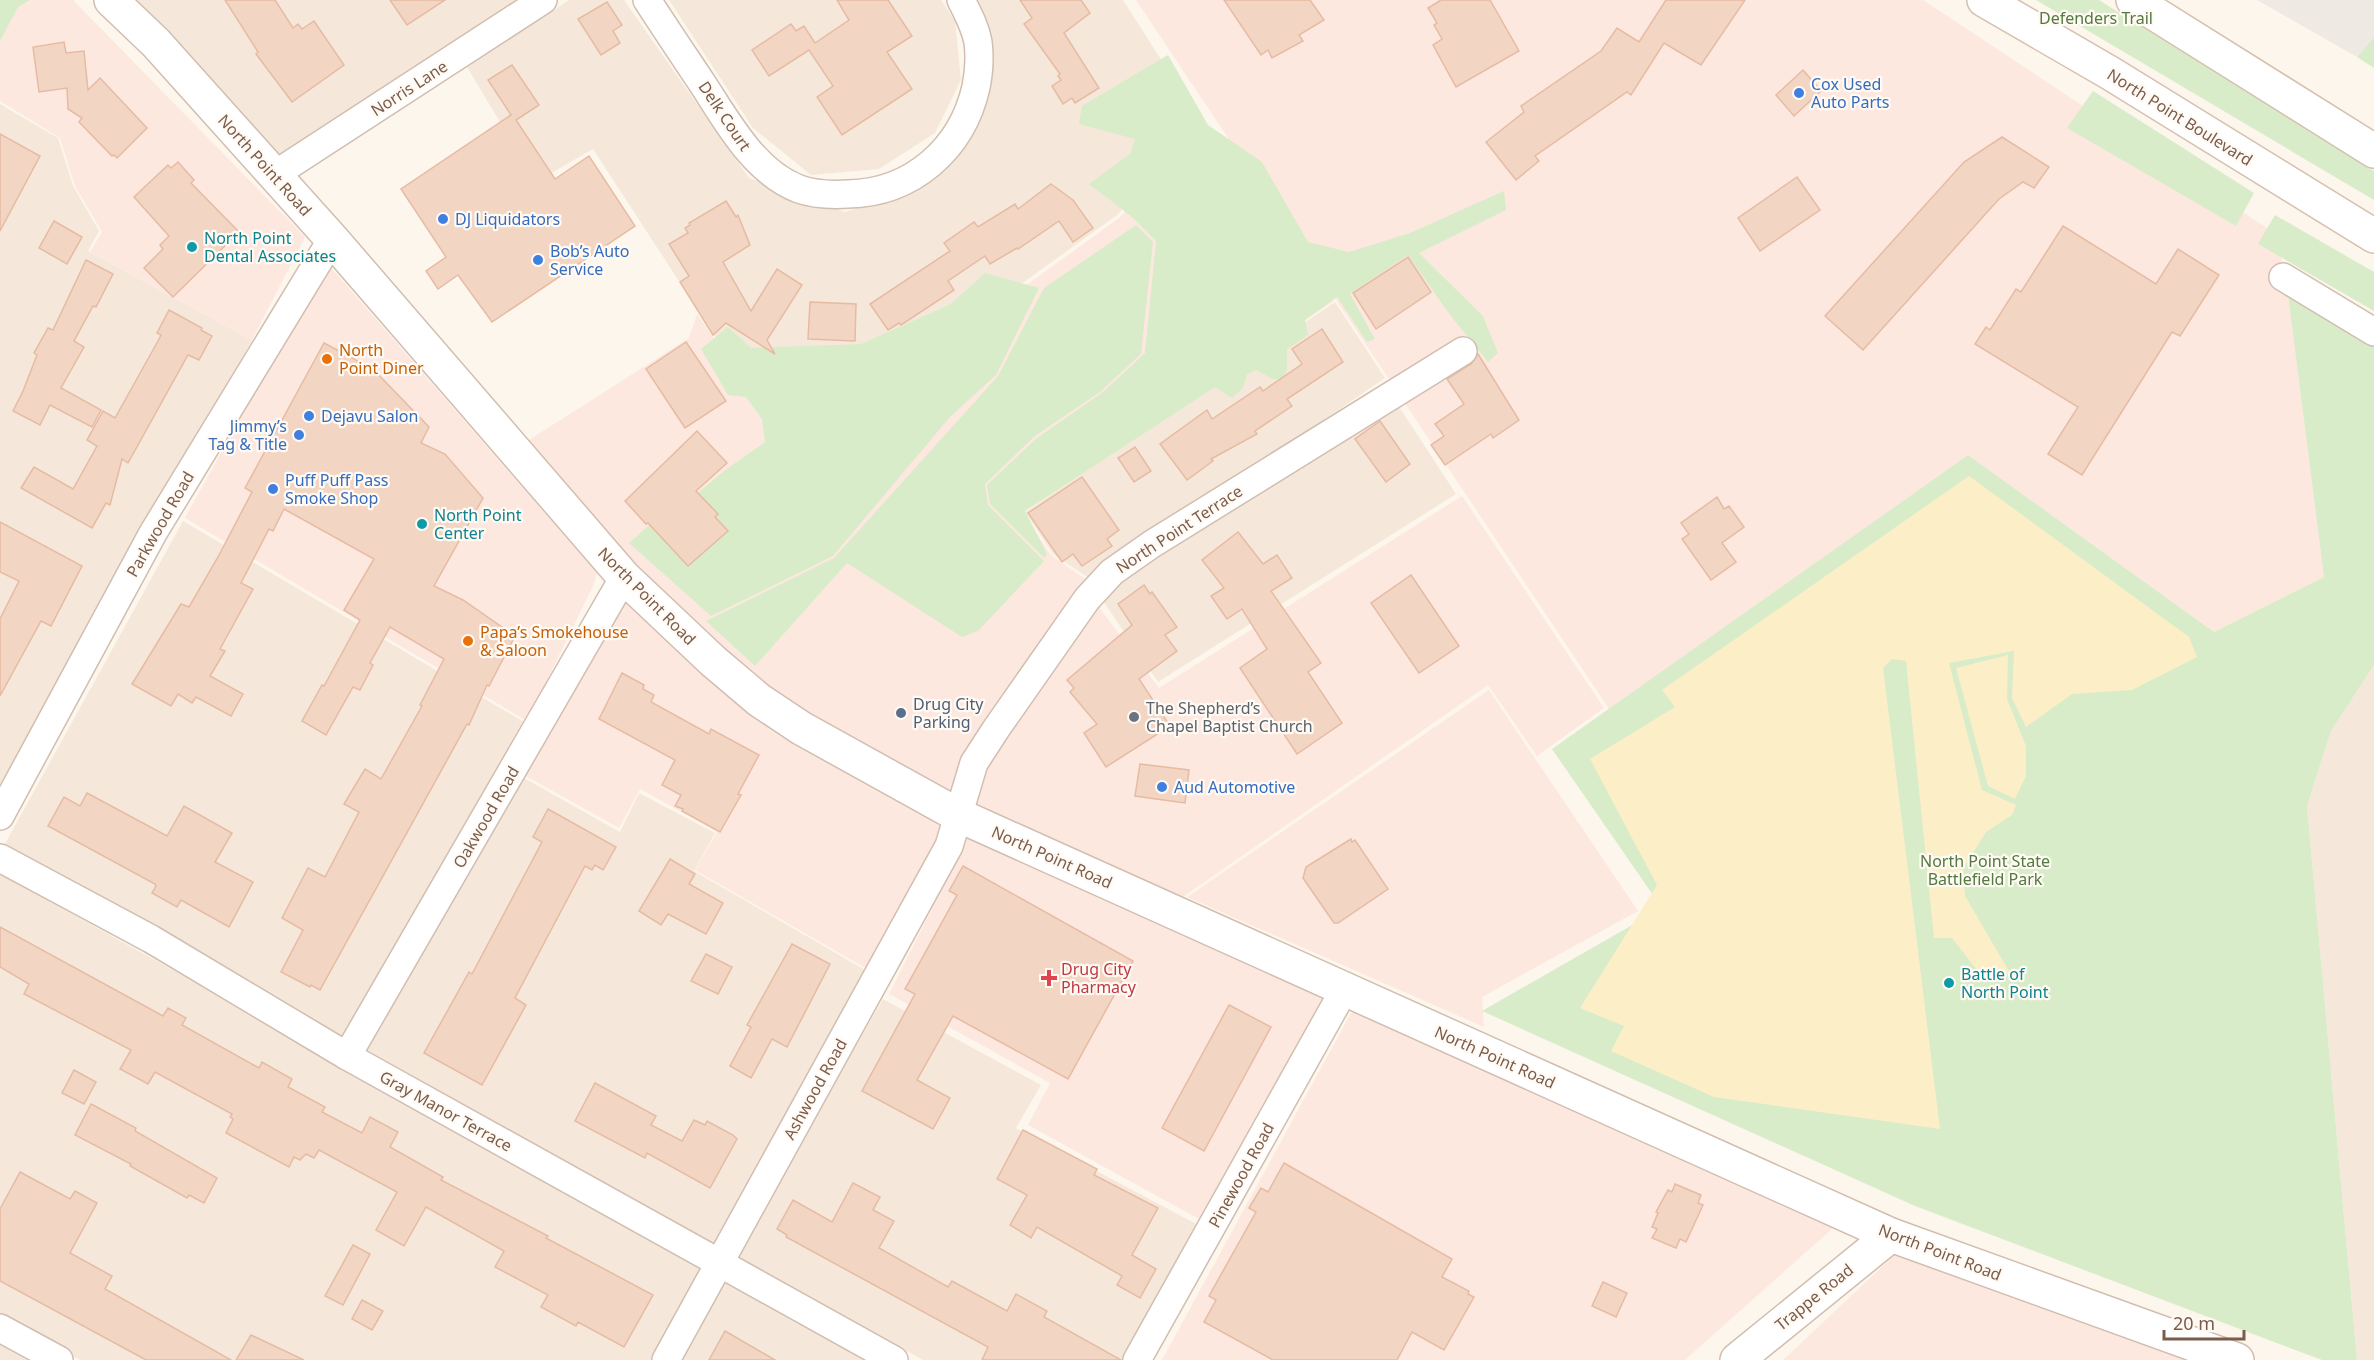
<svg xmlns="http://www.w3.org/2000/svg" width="2374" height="1360" font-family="'Noto Sans',sans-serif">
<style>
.residential{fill:#f5e8da}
.commercial{fill:#fde8e0}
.industrial{fill:#efe9e4}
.green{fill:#d8ecc9}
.sand{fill:#fcefc7}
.building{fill:#f3d5c3;stroke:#e6bba3;stroke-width:1.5}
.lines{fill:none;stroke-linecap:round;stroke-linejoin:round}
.minor-casing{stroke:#d1beb0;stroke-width:30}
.tertiary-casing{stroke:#d1beb0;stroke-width:36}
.secondary-casing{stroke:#d6c0b0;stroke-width:36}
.minor{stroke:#fff;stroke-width:27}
.tertiary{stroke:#fff;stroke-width:33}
.secondary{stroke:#fff;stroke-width:33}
.shop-dot{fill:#3f7fe0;stroke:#fffaf3;stroke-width:2}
.culture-dot{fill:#0f9aa8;stroke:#fffaf3;stroke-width:2}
.food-dot{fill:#e8710a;stroke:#fffaf3;stroke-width:2}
.service-dot{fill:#5c6f8a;stroke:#fffaf3;stroke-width:2}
.worship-dot{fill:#6b7280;stroke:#fffaf3;stroke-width:2}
.health-dot{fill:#e0444e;stroke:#fffaf3;stroke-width:2}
.labels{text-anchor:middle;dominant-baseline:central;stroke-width:4.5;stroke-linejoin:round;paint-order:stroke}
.park-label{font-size:16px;fill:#537a41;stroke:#fffaf3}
.shop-label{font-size:16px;fill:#366cbe;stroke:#fffaf3;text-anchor:start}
.street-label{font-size:16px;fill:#7a5c4d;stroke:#fffaf3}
.culture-label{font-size:16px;fill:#0d838f;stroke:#fffaf3;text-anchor:start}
.food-label{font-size:16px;fill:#c56008;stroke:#fffaf3;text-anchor:start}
.service-label{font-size:16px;fill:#4e5e75;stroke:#fffaf3;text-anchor:start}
.worship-label{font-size:16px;fill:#5b616d;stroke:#fffaf3;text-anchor:start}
.health-label{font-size:16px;fill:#be3a42;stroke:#fffaf3;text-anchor:start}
</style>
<rect width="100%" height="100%" fill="#fdf6ec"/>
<g class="residential">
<polygon points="135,0 521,0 276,157"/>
<polygon points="569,0 624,0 749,178 845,212 924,184 978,126 992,46 975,0 1123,0 1204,127 1117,215 1024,282 861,358 738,372 593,149 536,182 467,67"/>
<polygon points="669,0 941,0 955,21 961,80 935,133 879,169 811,175 753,128"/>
<polygon points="0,104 58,138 73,186 99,231 88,251 252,340 0,797"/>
<polygon points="1335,302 1385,378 1090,579 1053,554 1025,512"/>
<polygon points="1396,402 1456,494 1158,682 1101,598 1231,507"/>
<polygon points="183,521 524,722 345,1042 1,851"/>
<polygon points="2374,665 2374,1360 2357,1360 2307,806 2331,731"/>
<polygon points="524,778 620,832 639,793 715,833 694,871 865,970 720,1248 366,1049"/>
<polygon points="0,874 875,1360 80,1360 0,1316"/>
<polygon points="883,999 1041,1085 1016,1128 1200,1226 1125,1360 923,1360 736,1256"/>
<polygon points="0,1345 27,1360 0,1360"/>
</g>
<g class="commercial">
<polygon points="0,0 73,0 305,237 252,340 90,252 102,232 75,186 60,138 0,101"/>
<polygon points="1136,0 1923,0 2279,236 2284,281 2288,295 2324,577 2214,632 1968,455 1609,709"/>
<polygon points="1209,128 1334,301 1022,511 1051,555 1088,581 951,798 846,749 752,676 618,551 521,445 689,338 697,314 740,376 860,362 1028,284 1119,218"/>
<polygon points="326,262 597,573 593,586 527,721 185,518"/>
<polygon points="1462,496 1604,708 1537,756 1488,685 1183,897 973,802 983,767 1096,603 1159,688"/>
<polygon points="620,595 771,731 943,826 867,969 695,870 717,832 640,789 619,828 524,775"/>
<polygon points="1489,690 1638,911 1482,997 1484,1027 1187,897"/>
<polygon points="971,831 1332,992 1206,1223 1028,1125 1050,1083 889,994"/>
<polygon points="1358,1000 1841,1221 1685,1360 1162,1360"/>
<polygon points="1903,1247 2190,1360 1783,1360"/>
</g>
<polygon class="industrial" points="2257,0 2374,0 2374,37 2357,57"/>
<g class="green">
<polygon points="0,0 30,0 18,7 0,41"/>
<polygon points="2036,0 2099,0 2374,171 2374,200"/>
<polygon points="2374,37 2374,68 2357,57"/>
<polygon points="1168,55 1208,125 1262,162 1308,242 1349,252 1410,233 1504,191 1506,210 1419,253 1483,316 1498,353 1488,362 1450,315 1408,255 1350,294 1375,339 1367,342 1337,297 1305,320 1308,335 1287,349 1287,369 1283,380 1273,379 1256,370 1247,374 1243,388 1232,398 1215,387 1025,511 1047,554 1044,558 990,504 987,485 1037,438 1103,392 1145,353 1156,241 1132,217 1089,184 1130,154 1135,139 1079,124 1082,106"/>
<polygon points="2093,91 2254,193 2236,226 2067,128"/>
<polygon points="2275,215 2374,272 2374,311 2258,244"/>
<polygon points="1136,225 1153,242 1141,354 1100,392 1035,436 985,484 988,505 1044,561 978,631 962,637 847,563 755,666 706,621 834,558 998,376 1044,288"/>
<polygon points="985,273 1039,288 996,375 950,417 833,556 711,616 629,543 688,491 693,497 724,471 765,442 762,419 746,397 728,395 701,349 728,327 751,348 861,344 951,304"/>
<polygon points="2288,295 2374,347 2374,665 2331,731 2307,806 2357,1360 2322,1360 1915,1206 1482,1011 1662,908 1552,749 1968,455 2214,632 2324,577"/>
</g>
<g class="sand">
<polygon points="1969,476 2189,637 2197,657 2132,690 2072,694 2026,727 2012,698 2014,651 1949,663 1982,790 2016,805 2012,815 1986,832 1963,869 1965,896 2010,973 1985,980 1952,938 1934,938 1906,661 1892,659 1883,668 1940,1129 1714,1097 1611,1051 1624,1026 1580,1008 1657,885 1590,759 1675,707 1662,690"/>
<polygon points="2008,655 2007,699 2026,746 2026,776 2015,799 1988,786 1956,668"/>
</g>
<g class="building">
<polygon points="225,0 275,0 293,28 298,24 302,29 314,21 344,65 292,102 256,54 258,52"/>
<polygon points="390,0 445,0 407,25"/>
<polygon points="837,0 888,0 912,36 887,52 912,89 842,135 817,97 833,86 809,50 769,76 752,50 791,24 796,31 804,26 815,43 849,20"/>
<polygon points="1020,0 1081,0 1090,13 1064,33 1099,88 1075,103 1072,98 1063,104 1052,86 1061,80 1058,76 1060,74 1024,24 1032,18"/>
<polygon points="1224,0 1310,0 1324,20 1299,35 1303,41 1272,58 1268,50 1261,55"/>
<polygon points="1441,0 1490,0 1519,51 1456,87 1433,45 1442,39 1434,25 1437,23 1428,8"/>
<polygon points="1666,0 1745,0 1701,65 1664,43 1631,95 1627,92 1535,156 1539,161 1516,180 1486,142 1524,112 1521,106 1601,51 1617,28 1639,42"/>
<polygon points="607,2 622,25 613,31 620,43 601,55 578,19"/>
<polygon points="64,42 66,53 84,51 88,90 100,78 147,128 117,158 114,155 112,156 79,122 82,118 68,109 67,88 39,92 33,47"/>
<polygon points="512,65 539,105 516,120 555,179 589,156 635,226 492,322 458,275 438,289 426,271 446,257 401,189 511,115 488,80"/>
<polygon points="1803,70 1821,91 1794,116 1776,95"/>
<polygon points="0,134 40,156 0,231"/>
<polygon points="2002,137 2049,167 2034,188 2023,182 1999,199 1863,350 1825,316 1964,162"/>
<polygon points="178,162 194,180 191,183 239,232 173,297 144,268 163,249 160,245 169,236 134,197 168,165 171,168"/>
<polygon points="1797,177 1820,210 1760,251 1738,218"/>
<polygon points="1051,184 1073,200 1093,228 1073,242 1059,221 1018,249 1017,248 990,264 985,256 948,281 954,290 901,325 899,323 888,330 870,304 950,251 944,243 974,222 978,227 1015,204 1018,209"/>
<polygon points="726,201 736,217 738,215 750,245 723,262 751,311 777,269 802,285 767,340 775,354 726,323 713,335 680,282 689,276 669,244 688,233 685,228 690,225 689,223"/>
<polygon points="54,221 82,237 67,264 39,248"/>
<polygon points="2063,226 2156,284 2178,249 2219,275 2180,336 2172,332 2082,475 2048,454 2078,407 1975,344 1986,327 1990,330 2016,289 2021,292"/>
<polygon points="1408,257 1431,292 1376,329 1353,293"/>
<polygon points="86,260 113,274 96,307 93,306 74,341 84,347 61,388 101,410 92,427 50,405 40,425 13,411 23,391 37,355 34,353 48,328 53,330"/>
<polygon points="810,302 856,304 855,341 808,339"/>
<polygon points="169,310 202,328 201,330 212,336 199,360 188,355 128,463 122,459 110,505 106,503 92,528 21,488 34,467 73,489 97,446 87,440 103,411 115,418 158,341 161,335 157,333"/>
<polygon points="1322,329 1343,362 1287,399 1292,406 1255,431 1257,434 1211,459 1213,461 1187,480 1160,444 1207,410 1212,419 1260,387 1263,391 1302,364 1292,349"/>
<polygon points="686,342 726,401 685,428 646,369"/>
<polygon points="324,343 373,369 429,427 421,443 445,454 483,498 434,586 463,600 515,636 489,686 487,685 469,725 467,724 320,990 311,985 310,987 281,972 303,930 282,918 308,868 325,877 359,812 344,804 365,769 381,779 422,706 420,705 444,659 390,627 370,663 373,665 360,690 353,687 326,735 302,721 322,685 324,686 360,620 344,610 374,559 284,509 273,531 269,529 241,583 253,589 220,649 225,651 210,676 243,694 231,716 196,697 192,703 178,694 171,706 132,684 181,604 189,607 218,557 252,492 245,488"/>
<polygon points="1478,354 1519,420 1493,438 1491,434 1445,465 1431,445 1444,436 1435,424 1464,404 1447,379 1471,364"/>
<polygon points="1380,421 1410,464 1386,482 1355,439"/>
<polygon points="697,431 727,463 696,491 718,514 715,517 728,531 688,566 648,523 646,524 625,501"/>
<polygon points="1135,447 1151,471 1134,482 1118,458"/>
<polygon points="1082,477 1119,530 1107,539 1112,546 1082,566 1073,554 1062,562 1028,513"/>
<polygon points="1717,497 1724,509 1729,506 1744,527 1722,543 1736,562 1711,580 1682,539 1689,534 1681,523"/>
<polygon points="0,522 82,566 51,626 41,621 0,696 0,619 19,581 0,572"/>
<polygon points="1238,532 1263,564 1277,555 1292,578 1271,591 1321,663 1308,672 1342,723 1297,754 1240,668 1267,649 1242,609 1227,619 1211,596 1224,588 1202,560"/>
<polygon points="1411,575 1459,646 1419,673 1371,603"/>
<polygon points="1144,585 1150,594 1152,592 1177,627 1165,635 1177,651 1139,679 1170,726 1106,767 1084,733 1097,724 1070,692 1074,688 1067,680 1132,625 1118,604"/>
<polygon points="622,673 644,685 643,689 654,695 651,702 709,734 711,729 759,755 738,794 741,795 720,832 682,811 683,809 675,806 681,795 662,785 675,760 599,719"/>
<polygon points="1140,764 1189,770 1185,803 1135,796"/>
<polygon points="87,793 167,836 184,806 232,833 215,862 253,882 229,927 181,900 177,907 152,893 156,886 155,884 48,826 64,797 80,806"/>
<polygon points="548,809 616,847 603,870 595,865 592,870 585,866 515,998 526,1005 482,1085 424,1053 469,972 472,974 542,842 533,837"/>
<polygon points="1351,839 1352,842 1355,840 1388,889 1338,923 1334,923 1303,878 1306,867"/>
<polygon points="670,859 695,874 689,884 723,903 706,934 668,914 661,925 639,911"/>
<polygon points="963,866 1133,961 1068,1079 953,1016 917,1080 950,1098 933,1129 862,1091 915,994 905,989 957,895 949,891"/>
<polygon points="0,927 163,1016 168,1008 186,1018 182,1025 259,1068 262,1062 292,1079 288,1087 325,1107 322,1112 362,1133 370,1117 398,1132 390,1147 443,1177 441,1180 548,1236 546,1238 653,1295 624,1347 578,1322 576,1326 541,1307 548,1295 495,1267 504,1251 426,1207 404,1246 376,1230 397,1192 319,1150 314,1158 306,1154 300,1160 294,1157 289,1167 226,1133 233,1119 230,1117 232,1114 155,1072 148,1084 120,1069 131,1050 24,994 29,984 0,967"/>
<polygon points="792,944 830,964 787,1047 772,1039 751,1078 730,1066 751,1027 747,1025"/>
<polygon points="706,954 732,967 718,994 691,981"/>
<polygon points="1229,1005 1271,1027 1204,1151 1162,1128"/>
<polygon points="74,1070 96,1082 84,1104 62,1093"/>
<polygon points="595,1083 656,1116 651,1125 682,1141 694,1120 705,1125 707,1121 733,1135 737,1139 710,1188 647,1153 645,1158 575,1121"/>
<polygon points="91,1104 136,1128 135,1131 217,1178 204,1203 189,1195 187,1198 130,1166 131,1164 75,1135"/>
<polygon points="1023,1130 1097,1169 1094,1175 1158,1208 1132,1255 1156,1269 1140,1298 1117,1285 1122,1276 1037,1227 1031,1238 1010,1225 1027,1195 997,1179"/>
<polygon points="1284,1163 1452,1259 1442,1277 1469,1291 1468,1294 1474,1297 1444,1350 1412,1332 1397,1360 1273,1360 1204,1322 1216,1300 1209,1296 1256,1212 1249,1208 1261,1188 1268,1192"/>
<polygon points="20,1172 70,1199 75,1191 97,1203 70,1253 112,1276 105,1289 231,1360 146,1360 0,1281 0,1209"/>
<polygon points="853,1183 880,1197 873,1210 894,1221 879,1248 948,1287 952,1281 1007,1311 1016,1294 1047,1311 1044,1317 1121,1360 982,1360 988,1347 786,1237 787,1235 777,1229 793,1200 832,1222"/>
<polygon points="1675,1184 1701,1195 1698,1203 1703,1205 1686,1242 1680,1239 1676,1248 1652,1238 1657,1229 1652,1227 1658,1213 1656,1212 1668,1190 1672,1192"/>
<polygon points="353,1245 370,1254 343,1305 325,1296"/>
<polygon points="1603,1282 1627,1293 1616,1317 1592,1306"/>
<polygon points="362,1300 383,1311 372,1330 352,1319"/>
<polygon points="725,1331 775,1360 709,1360"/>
<polygon points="251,1335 304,1360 236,1360"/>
</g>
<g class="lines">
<defs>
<g id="minor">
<path d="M647 0C665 28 684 56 702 83 727 121 754 172 799 189 813 194 832 195 848 194 912 193 962 149 976 87 979 72 980 57 978 42 975 26 968 14 961 0"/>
<polyline points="274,175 543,0"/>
<polyline points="2283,277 2374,332"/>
<polyline points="0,816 153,533 332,239"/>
<polyline points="0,858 151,939 347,1056 894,1360"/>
<polyline points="347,1056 624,577"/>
<polyline points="0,1328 59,1360"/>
<polyline points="666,1360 949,846 974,763 996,729 1087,599 1112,572 1152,544 1463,351"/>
<polyline points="1137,1360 1344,990"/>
</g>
<g id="tertiary">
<polyline points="111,0 156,43 332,239 624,577 713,661 759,700 801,728 958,815 1891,1235 2237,1360"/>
<polyline points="1737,1360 1891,1235"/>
</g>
<g id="secondary">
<polyline points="1984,0 2110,73 2374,236"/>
<polyline points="2133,0 2374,151"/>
</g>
</defs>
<use href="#minor" class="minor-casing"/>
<use href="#tertiary" class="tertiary-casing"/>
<use href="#secondary" class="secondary-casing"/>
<use href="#minor" class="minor"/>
<use href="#tertiary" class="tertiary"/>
<use href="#secondary" class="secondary"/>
</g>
<g class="shop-dot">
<circle cx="1799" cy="93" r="6"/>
<circle cx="443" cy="219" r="6"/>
<circle cx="538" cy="260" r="6"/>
<circle cx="309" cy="416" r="6"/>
<circle cx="299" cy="435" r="6"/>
<circle cx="273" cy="489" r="6"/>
<circle cx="1162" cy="787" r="6"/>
</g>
<g class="culture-dot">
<circle cx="192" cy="247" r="6"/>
<circle cx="422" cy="524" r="6"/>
<circle cx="1949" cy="983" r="6"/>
</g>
<g class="food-dot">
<circle cx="327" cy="359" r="6"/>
<circle cx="468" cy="641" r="6"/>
</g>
<circle class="service-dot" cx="901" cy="713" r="6"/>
<circle class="worship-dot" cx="1134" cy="717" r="6"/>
<path class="health-dot" d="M1046 969h6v6h6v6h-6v6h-6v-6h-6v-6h6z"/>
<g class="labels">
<g class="park-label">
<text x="2096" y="18">Defenders Trail</text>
<text x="1985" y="861">North Point State<tspan x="1985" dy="18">Battlefield Park</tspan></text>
</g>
<g class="shop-label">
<text x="1811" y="84">Cox Used<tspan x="1811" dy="18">Auto Parts</tspan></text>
<text x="455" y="219">DJ Liquidators</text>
<text x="550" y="251">Bob’s Auto<tspan x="550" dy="18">Service</tspan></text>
<text x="321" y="416">Dejavu Salon</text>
<text x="287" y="426" text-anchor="end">Jimmy’s<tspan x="287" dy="18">Tag &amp; Title</tspan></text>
<text x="285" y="480">Puff Puff Pass<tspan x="285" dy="18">Smoke Shop</tspan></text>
<text x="1174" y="787">Aud Automotive</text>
</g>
<g class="street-label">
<text transform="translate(409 88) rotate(-33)">Norris Lane</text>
<text transform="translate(725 116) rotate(56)">Delk Court</text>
<text transform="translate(2180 117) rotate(32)">North Point Boulevard</text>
<text transform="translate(265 165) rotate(48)">North Point Road</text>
<text transform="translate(160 524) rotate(-60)">Parkwood Road</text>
<text transform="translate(1179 529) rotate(-33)">North Point Terrace</text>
<text transform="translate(647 596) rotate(45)">North Point Road</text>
<text transform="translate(486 817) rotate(-60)">Oakwood Road</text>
<text transform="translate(1052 857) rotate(24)">North Point Road</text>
<text transform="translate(1495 1057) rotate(24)">North Point Road</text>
<text transform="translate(815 1089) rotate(-61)">Ashwood Road</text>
<text transform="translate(446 1111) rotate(29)">Gray Manor Terrace</text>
<text transform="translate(1241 1175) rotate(-61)">Pinewood Road</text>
<text transform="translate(1940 1252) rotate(21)">North Point Road</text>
<text transform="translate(1814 1297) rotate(-39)">Trappe Road</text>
</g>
<g class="culture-label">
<text x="204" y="238">North Point<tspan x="204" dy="18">Dental Associates</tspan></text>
<text x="434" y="515">North Point<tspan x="434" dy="18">Center</tspan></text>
<text x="1961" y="974">Battle of<tspan x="1961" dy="18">North Point</tspan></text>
</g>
<g class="food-label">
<text x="339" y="350">North<tspan x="339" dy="18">Point Diner</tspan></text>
<text x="480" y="632">Papa’s Smokehouse<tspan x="480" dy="18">&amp; Saloon</tspan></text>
</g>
<g class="service-label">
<text x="913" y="704">Drug City<tspan x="913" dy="18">Parking</tspan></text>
</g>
<g class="worship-label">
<text x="1146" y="708">The Shepherd’s<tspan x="1146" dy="18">Chapel Baptist Church</tspan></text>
</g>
<g class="health-label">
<text x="1061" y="969">Drug City<tspan x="1061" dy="18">Pharmacy</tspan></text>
</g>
</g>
<path d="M2164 1330v9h80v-9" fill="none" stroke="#7a5c4d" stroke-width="3"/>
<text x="2173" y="1330" font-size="18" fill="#7a5c4d" stroke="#fffaf3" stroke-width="4.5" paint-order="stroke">20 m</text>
</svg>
